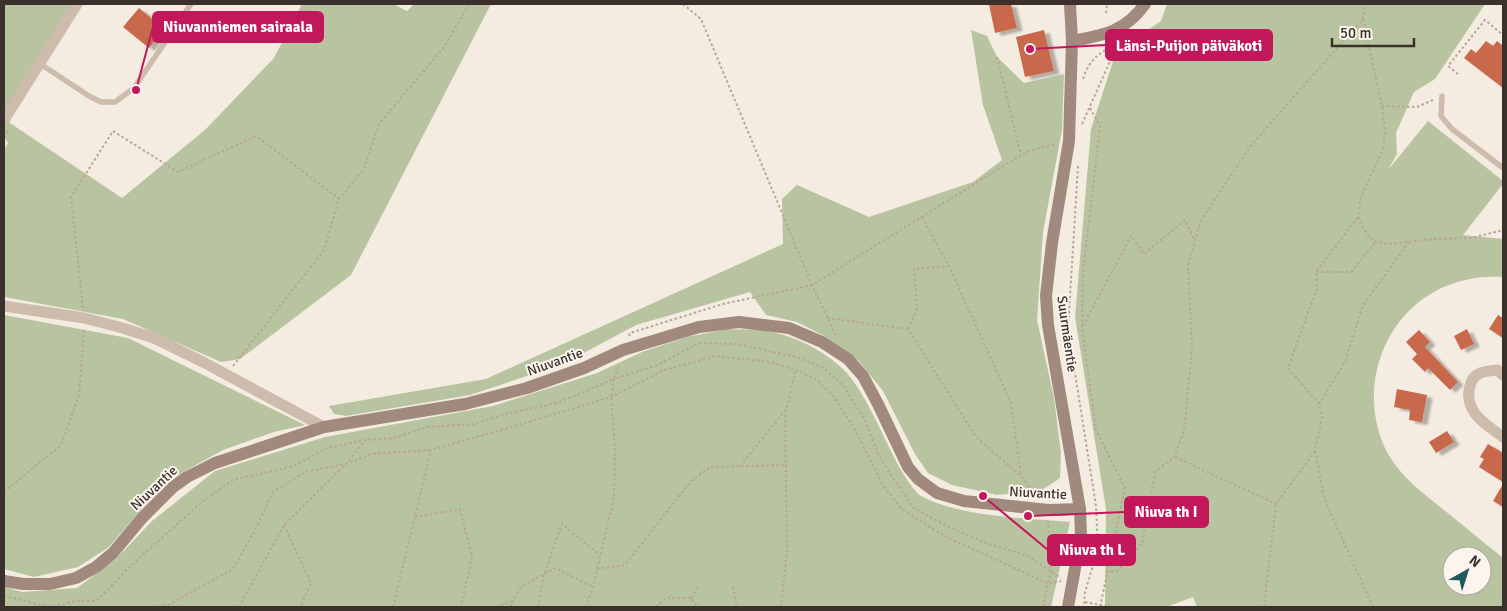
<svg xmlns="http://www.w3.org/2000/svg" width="1507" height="611" font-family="Signika,sans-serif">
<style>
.green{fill:#b8c4a0;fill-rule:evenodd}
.building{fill:#c8694b;filter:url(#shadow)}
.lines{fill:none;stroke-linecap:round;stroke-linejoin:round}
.path{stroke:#b9a596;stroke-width:2;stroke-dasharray:2.5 2.5;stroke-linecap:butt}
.lane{stroke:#cdbbac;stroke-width:5.5}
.street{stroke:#cdbbac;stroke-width:11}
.secondary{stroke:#a18a7d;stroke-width:12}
.labels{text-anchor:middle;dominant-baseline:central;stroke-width:4;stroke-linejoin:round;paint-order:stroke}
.street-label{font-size:14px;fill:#3b302b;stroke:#fbf5ee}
.leader{fill:none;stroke:#c2185b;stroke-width:2}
.callout-dot{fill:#c2185b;stroke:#fbf5ee;stroke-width:2}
.callout{fill:#c2185b;stroke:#c2185b;stroke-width:2}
.callout-label{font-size:15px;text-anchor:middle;font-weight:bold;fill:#fff}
</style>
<defs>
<filter id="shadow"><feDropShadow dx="5.5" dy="3" stdDeviation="1" flood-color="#0004"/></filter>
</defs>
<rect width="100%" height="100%" fill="#f4ebe1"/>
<g class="green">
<polygon points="4,4 73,4 4,112"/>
<polygon points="302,4 393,4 407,11 414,4 491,4 351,275 240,359 221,362 123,319 4,297 4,150 8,143 4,137 4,119 122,198 205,130 274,58"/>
<path d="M1167 4H1485L1435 79 1414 92 1396 133 1397 154 1388 170 1428 121 1503 181V184L1463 235 1503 239V277C1433 272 1378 322 1374 392 1373 413 1378 436 1388 454 1402 478 1423 493 1444 510 1464 526 1483 542 1503 558V607H1197L1193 597 1166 607H1105L1106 509 1075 317 1091 129 1116 52 1161 21ZM1452 556H1482V586H1452Z"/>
<polygon points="971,30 987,36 997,57 1024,83 1064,74 1062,130 1043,232 1037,320 1054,398 1061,453 1060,478 1042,490 997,495 952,485 928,473 915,454 883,391 858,360 824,336 797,322 766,315 750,292 636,325 563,364 470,395 346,416 334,414 329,406 486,379 783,244 782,199 797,185 869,217 973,182 1002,160 983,105"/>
<polygon points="4,315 128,338 305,425 274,432 223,450 165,482 109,547 78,567 34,577 4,569"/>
<path d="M727 329C738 330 750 329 761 330 791 334 823 349 845 371 863 390 880 429 892 453 896 462 913 492 921 496 960 517 1026 518 1070 522L1051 607H4V587L22 592 77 588 116 559 152 521 215 471 325 437 493 406 597 373 642 352 687 337Z"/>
</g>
<g class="building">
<polygon points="989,4 1011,4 1017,28 995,33"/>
<polygon points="139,8 164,29 149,48 123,27"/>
<polygon points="1044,30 1054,71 1025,77 1016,37"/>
<polygon points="1486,41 1493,46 1497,41 1503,46 1503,88 1464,58 1471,49 1476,53"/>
<polygon points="1498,315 1503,318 1503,338 1489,329"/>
<polygon points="1467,329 1474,344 1461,350 1454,336"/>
<polygon points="1419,330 1430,342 1425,347 1458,382 1450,390 1428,368 1425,372 1412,359 1417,354 1406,342"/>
<polygon points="1397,389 1427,395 1422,422 1409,420 1410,410 1394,407"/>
<polygon points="1447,431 1454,442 1436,453 1429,442"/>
<polygon points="1488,444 1503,453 1503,482 1479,467 1484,459 1480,457"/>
<polygon points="1503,484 1503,507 1493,501"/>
</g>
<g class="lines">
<g class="path">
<polyline points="683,4 701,19 812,285 837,338"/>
<polyline points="1106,13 1107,4"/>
<polyline points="1363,19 1382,106 1385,131 1383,150 1360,199 1359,216 1361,225 1368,235 1376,242 1390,244 1433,239 1471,238 1503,230"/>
<polyline points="997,57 1021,155"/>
<polyline points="1458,74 1448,66 1485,20 1503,35"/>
<path d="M1083 79C1090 57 1100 54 1118 42"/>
<polyline points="1382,106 1417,107 1433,100"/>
<polyline points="1090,108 1100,126 1083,273 1082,328 1096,430 1125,488 1100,607"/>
<polyline points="1082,124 1111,59"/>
<polyline points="4,138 8,131"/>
<polyline points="1078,166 1068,329 1096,506 1098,549 1085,592 1084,607"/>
<polyline points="922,217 949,266 1011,403 1021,476"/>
<polyline points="1316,272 1351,272 1376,242"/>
<polyline points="83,308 71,197 113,131 178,172 256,136 339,199"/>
<polyline points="827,318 908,329 976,437 1021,476 1037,497"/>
<polyline points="1083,326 1131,236 1144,254 1185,220 1194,239"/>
<polyline points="908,329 917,310 914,269 949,266"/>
<polyline points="629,336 630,333 723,304 812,285 1026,152 1056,144"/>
<polyline points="233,366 324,250 339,199 364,169 379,124 445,46 469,4"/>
<polyline points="1319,404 1345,362 1363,305 1409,242"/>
<polyline points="1315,451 1324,498 1373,607"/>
<polyline points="1175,457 1276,504 1315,451 1322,418 1319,404 1288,368 1317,288 1316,272 1359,216"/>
<polyline points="740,466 784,412"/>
<polyline points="4,492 61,445 79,395 84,330"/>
<polyline points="415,517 460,509 472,557 461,607"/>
<polyline points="284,525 311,583 300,607"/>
<polyline points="597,569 625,565 691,481 710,467 786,465"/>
<polyline points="1106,572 1116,572 1142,544 1155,472 1174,457 1184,431 1192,349 1188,265 1201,220 1252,144 1363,19 1365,4"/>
<polyline points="733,587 737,607"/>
<polyline points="4,596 51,607 76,601 96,601 109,589 126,570 203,501 233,480 294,466 327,448 365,440 394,438 427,427 474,424 506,414 560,402 614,379 619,364"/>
<polyline points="691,598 698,587"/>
<polyline points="1085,602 1111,607"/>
<polyline points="153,607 168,605 233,569 255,530 273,492 305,472 346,464 371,454 431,450 515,426 611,397 664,370 716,356 770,362 796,370 817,380 833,396 854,428 884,487 901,508 925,524 948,538 1023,572 1049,584 1061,581"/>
<polyline points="239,607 284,525 346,464 365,440"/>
<polyline points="393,607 431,450"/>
<polyline points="496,607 513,601"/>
<polyline points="510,607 521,587 555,568 593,587"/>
<polyline points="538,607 544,574 562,524 600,555"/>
<polyline points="586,607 593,587 614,497 615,448 611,397 614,379 658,365 699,343 737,344 796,357 824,368 845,388 864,418 880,458 913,508 949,527 986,543 1028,556 1061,578"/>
<polyline points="656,607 666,598 691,598 698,607"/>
<polyline points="781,607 787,551 785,414 796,370"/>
<polyline points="1043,607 1051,571 1048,521"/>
<polyline points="1264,607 1276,504"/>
</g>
<g class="lane">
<polyline points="39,63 89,96 101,102 115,102 134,88 191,4"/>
<polyline points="1442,96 1441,116 1452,129 1503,168"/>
</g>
<g class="street">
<polyline points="4,120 77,4"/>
<polyline points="4,306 84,318 119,327 154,338 203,362 324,427"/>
<path d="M1503 375 1497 370C1485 371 1473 372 1470 386 1463 411 1485 424 1503 437"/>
</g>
<g class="secondary">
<path d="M1072 41C1104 35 1125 32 1145 4"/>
<polyline points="4,581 23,584 50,584 76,578 96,567 113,553 142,518 173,487 187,477 215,463 324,427 465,404 527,388 584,368 623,350 699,327 739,322 789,328 822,342 848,359 863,376 878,404 908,467 918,479 937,493 964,501 1048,510 1080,509"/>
<polyline points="1068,607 1081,535 1080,509 1048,325 1046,296 1052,243 1069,141 1072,41 1070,4"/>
</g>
</g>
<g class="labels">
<g class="street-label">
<text transform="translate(1067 334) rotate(82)">Suurmäentie</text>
<text transform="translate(555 362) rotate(-20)">Niuvantie</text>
<text transform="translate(154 488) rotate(-43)">Niuvantie</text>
<text transform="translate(1038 493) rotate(3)">Niuvantie</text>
</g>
</g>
<path class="leader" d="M136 90L153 27M1030 49L1106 45M1028 516L1125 512M983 496L1048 550"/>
<g class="callout-dot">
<circle cx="136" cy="90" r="5"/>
<circle cx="1030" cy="49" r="5"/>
<circle cx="1028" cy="516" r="5"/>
<circle cx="983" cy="496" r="5"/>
</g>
<g class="callout">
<rect x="153" y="12" width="170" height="30" rx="5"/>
<rect x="1106" y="30" width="166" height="30" rx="5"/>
<rect x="1125" y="497" width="83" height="30" rx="5"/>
<rect x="1048" y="535" width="87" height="30" rx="5"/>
</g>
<g class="callout-label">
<text x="238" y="32">Niuvanniemen sairaala</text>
<text x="1189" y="51">Länsi-Puijon päiväkoti</text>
<text x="1166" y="517">Niuva th I</text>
<text x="1092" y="555">Niuva th L</text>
</g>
<rect width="1507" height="611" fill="none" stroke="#3b302b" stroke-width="10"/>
<g transform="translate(1467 571) rotate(39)"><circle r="24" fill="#fbf5ee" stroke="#aea6a0"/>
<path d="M0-4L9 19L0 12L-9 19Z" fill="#1f5a5e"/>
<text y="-8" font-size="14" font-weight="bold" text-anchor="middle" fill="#3b302b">N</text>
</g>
<path d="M1332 38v8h82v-8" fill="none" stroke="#3b302b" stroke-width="2.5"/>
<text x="1340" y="38" font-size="15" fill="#3b302b" stroke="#fbf5ee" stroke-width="4" paint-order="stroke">50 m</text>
</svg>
